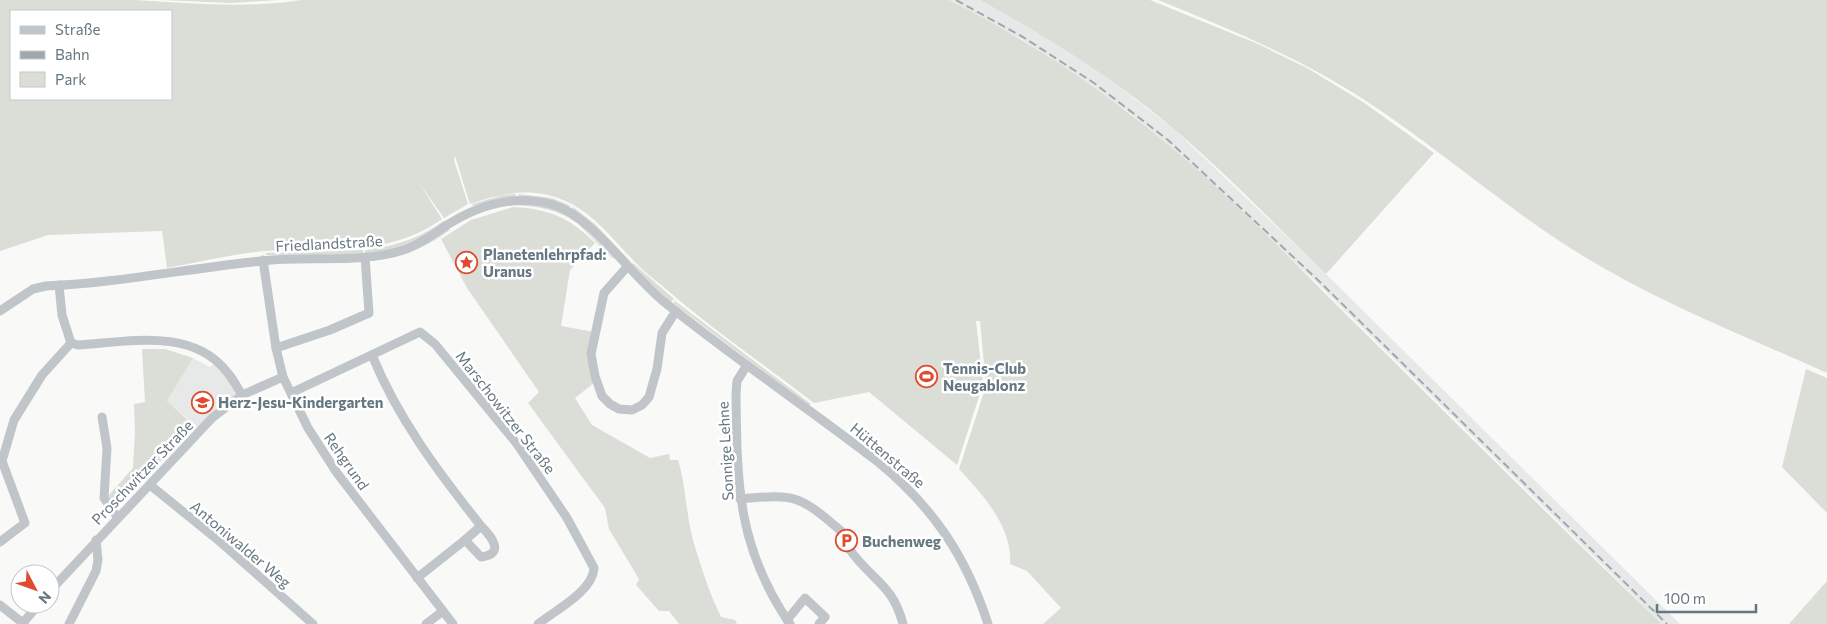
<svg xmlns="http://www.w3.org/2000/svg" width="1827" height="624" font-family="Commissioner,sans-serif">
<style>
.built{fill:#e7e9e8}
.green{fill:#daded6;fill-rule:evenodd}
.lines{fill:none;stroke-linecap:round;stroke-linejoin:round}
.minor{stroke:#c0c5c9;stroke-width:9}
.rail{stroke:#a0a8ad;stroke-width:2;stroke-dasharray:8 4;stroke-linecap:butt}
.labels{text-anchor:middle;dominant-baseline:central;stroke-width:5;stroke-linejoin:round;paint-order:stroke}
.street-label{font-size:15px;fill:#657781;stroke:#fff}
.poi-label{font-size:15px;font-weight:bold;fill:#657781;stroke:#fff;text-anchor:start}
</style>
<rect width="100%" height="100%" fill="#f9f9f7"/>
<g class="built">
<polygon points="949,0 980,0 1030,28 1102,73 1176,131 1326,274 1680,624 1662,624 1317,283 1165,142 1128,112 1056,62 1021,39"/>
<polygon points="193,358 210,367 215,363 239,394 199,429 167,401"/>
</g>
<g class="green">
<path d="M0 0C44 0 89 0 134 0 190 3 245 9 301 0H949C1012 32 1071 69 1127 112 1211 175 1284 253 1358 326 1459 426 1559 526 1662 624H1043L1061 608 1027 571 1010 564C1013 527 982 494 959 469L986 386 980 321H976L983 384 957 465 869 392 814 403C765 365 713 330 666 289 654 279 642 270 632 259 611 237 591 211 563 200 532 187 501 193 470 204L455 156 459 142 454 160 468 204 444 218 419 183 442 219C386 259 329 245 265 251 232 254 199 262 167 268L162 231 48 235 0 251ZM11 11H171V99H11Z"/>
<polygon points="162,0 280,0 231,3"/>
<path d="M980 0H1150L1258 44 1307 68 1363 102 1434 153 1326 274C1276 226 1228 175 1175 130 1115 79 1049 38 980 0Z"/>
<path d="M1158 0H1827V373C1745 336 1660 303 1583 256 1506 209 1439 148 1363 99 1298 57 1229 29 1158 0Z"/>
<polygon points="516,194 515,197 473,206 472,204 503,195"/>
<polygon points="519,194 552,198 571,206 569,208 517,197"/>
<path d="M514 203 553 208 577 221 615 259C609 258 586 230 577 223 558 209 536 206 514 205Z"/>
<path d="M513 207C549 209 569 217 595 243L570 270 561 326 594 332 595 382 575 398 592 425 650 458 669 454 670 460H678C686 486 686 514 693 540 701 567 709 592 721 617L735 620 737 624H679L669 611H659L636 585 639 579 609 529 605 508 528 403 539 392 467 288 441 239 471 220Z"/>
<polygon points="573,207 595,224 631,262 628,265 571,209"/>
<path d="M443 221 445 223C417 241 398 249 366 254L365 250C395 246 419 239 443 221Z"/>
<path d="M449 228 450 230C424 249 400 259 368 261Z"/>
<polygon points="363,250 363,254 266,255 266,253"/>
<polygon points="633,263 674,299 671,302 630,266"/>
<polygon points="675,301 811,404 809,406 673,303"/>
<polygon points="142,349 165,349 193,358 167,401 194,426 129,495 126,492 113,506 108,496 133,468 135,432 134,404 145,402"/>
<polygon points="1806,369 1827,378 1827,513 1782,467"/>
<polygon points="1827,581 1827,624 1789,624"/>
</g>
<g class="lines">
<g class="minor">
<polyline points="263,260 276,348 283,377 308,428 337,473 453,624"/>
<polyline points="627,267 604,293 591,354 595,376 602,396 610,404 619,409 632,410 642,405 649,397 657,369 662,333 676,311"/>
<path d="M59 285 62 315 71 343 78 345C127 342 192 327 227 372 233 379 237 387 242 395"/>
<path d="M0 311 33 289 46 286C119 283 190 268 262 261 309 255 360 265 406 249 422 243 434 234 447 225 480 204 516 194 554 205 592 217 631 275 663 301 732 357 807 407 878 462 933 507 966 556 988 624"/>
<polyline points="276,348 330,330 369,313 365,257"/>
<path d="M372 355C398 419 439 473 481 526L465 540 481 557C506 554 491 536 481 526"/>
<path d="M747 365 737 381 736 394C737 483 737 547 790 624"/>
<path d="M291 393 420 332 435 344 517 444 567 518 594 568C593 591 556 610 538 624"/>
<polyline points="102,417 107,448 104,498 118,518"/>
<polyline points="150,485 218,540 313,624"/>
<path d="M740 499C795 494 798 494 841 531V539C847 544 849 549 853 554 875 582 893 586 903 624"/>
<polyline points="0,542 25,523 2,461 14,420 42,375 71,343"/>
<polyline points="417,578 465,540"/>
<polyline points="50,591 212,418 242,395 283,377"/>
<polyline points="0,605 24,624"/>
<polyline points="787,620 805,598 825,617 819,624"/>
<polyline points="22,624 39,604"/>
<polyline points="69,624 96,571 98,560 96,540"/>
<polyline points="426,624 443,611"/>
</g>
<polyline class="rail" points="956,0 1023,37 1094,83 1168,140 1319,281 1667,624"/>
</g>
<defs>
<symbol id="sight-ring" viewBox="-11 -11 22 22"><circle r="9.5" fill="#fff" stroke="#df4b31" stroke-width="1.5"/><path d="M0-6L1.8-2.2L6-1.7L2.9 1.2L3.7 5.4L0 3.3L-3.7 5.4L-2.9 1.2L-6-1.7L-1.8-2.2Z" fill="#df4b31"/></symbol>
<symbol id="stadium-ring" viewBox="-11 -11 22 22"><circle r="9.5" fill="#fff" stroke="#df4b31" stroke-width="1.5"/><path d="M0-5a6.5 5 0 1 0 0 10a6.5 5 0 1 0 0-10ZM-3.5-1.8h7v3.6h-7Z" fill="#df4b31"/></symbol>
<symbol id="school-ring" viewBox="-11 -11 22 22"><circle r="9.5" fill="#fff" stroke="#df4b31" stroke-width="1.5"/><path d="M0-5L7-2L0 1L-7-2ZM-4 1L0 2.5L4 1V4Q0 6-4 4Z" fill="#df4b31"/></symbol>
<symbol id="parking-ring" viewBox="-11 -11 22 22"><circle r="9.5" fill="#fff" stroke="#df4b31" stroke-width="1.5"/><path d="M-3.5-5.5H1a3.5 3.5 0 0 1 0 7H-1V5.5H-3.5ZM-1-3.4V-.6H.8a1.4 1.4 0 0 0 0-2.8Z" fill="#df4b31"/></symbol>
</defs>
<g fill-rule="evenodd">
<use href="#sight-ring" x="454" y="250" width="25" height="25"/>
<use href="#stadium-ring" x="914" y="364" width="25" height="25"/>
<use href="#school-ring" x="190" y="390" width="25" height="25"/>
<use href="#parking-ring" x="834" y="528" width="25" height="25"/>
</g>
<g class="labels">
<g class="street-label">
<text transform="translate(329 243) rotate(-3)">Friedlandstraße</text>
<text transform="translate(506 412) rotate(52)">Marschowitzer Straße</text>
<text transform="translate(725 451) rotate(-93)">Sonnige Lehne</text>
<text transform="translate(888 455) rotate(40)">Hüttenstraße</text>
<text transform="translate(347 461) rotate(55)">Rehgrund</text>
<text transform="translate(142 472) rotate(-46)">Proschwitzer Straße</text>
<text transform="translate(241 544) rotate(40)">Antoniwalder Weg</text>
</g>
<g class="poi-label">
<text x="483" y="254">Planetenlehrpfad:<tspan x="483" dy="17">Uranus</tspan></text>
<text x="943" y="368">Tennis-Club<tspan x="943" dy="17">Neugablonz</tspan></text>
<text x="218" y="402">Herz-Jesu-Kindergarten</text>
<text x="862" y="541">Buchenweg</text>
</g>
</g>
<rect x="10" y="10" width="162" height="90" fill="#ffffff" stroke="#c1c9cd"/>
<rect x="20" y="26" width="25" height="8" fill="#c0c5c9" stroke="#c1c9cd"/>
<text x="55" y="35" font-size="15" fill="#657781">Straße</text>
<rect x="20" y="51" width="25" height="8" fill="#a0a8ad" stroke="#c1c9cd"/>
<text x="55" y="60" font-size="15" fill="#657781">Bahn</text>
<rect x="20" y="72" width="25" height="15" fill="#daded6" stroke="#c1c9cd"/>
<text x="55" y="85" font-size="15" fill="#657781">Park</text>
<g transform="translate(35 589) rotate(131)"><circle r="24" fill="#ffffff" stroke="#c1c9cd"/>
<path d="M0-4L9 19L0 12L-9 19Z" fill="#df4b31"/>
<text y="-8" font-size="14" font-weight="bold" text-anchor="middle" fill="#657781">N</text>
</g>
<path d="M1657 604v8h99v-8" fill="none" stroke="#657781" stroke-width="2.5"/>
<text x="1664" y="604" font-size="15" fill="#657781" stroke="#ffffff" stroke-width="4" paint-order="stroke">100 m</text>
</svg>
